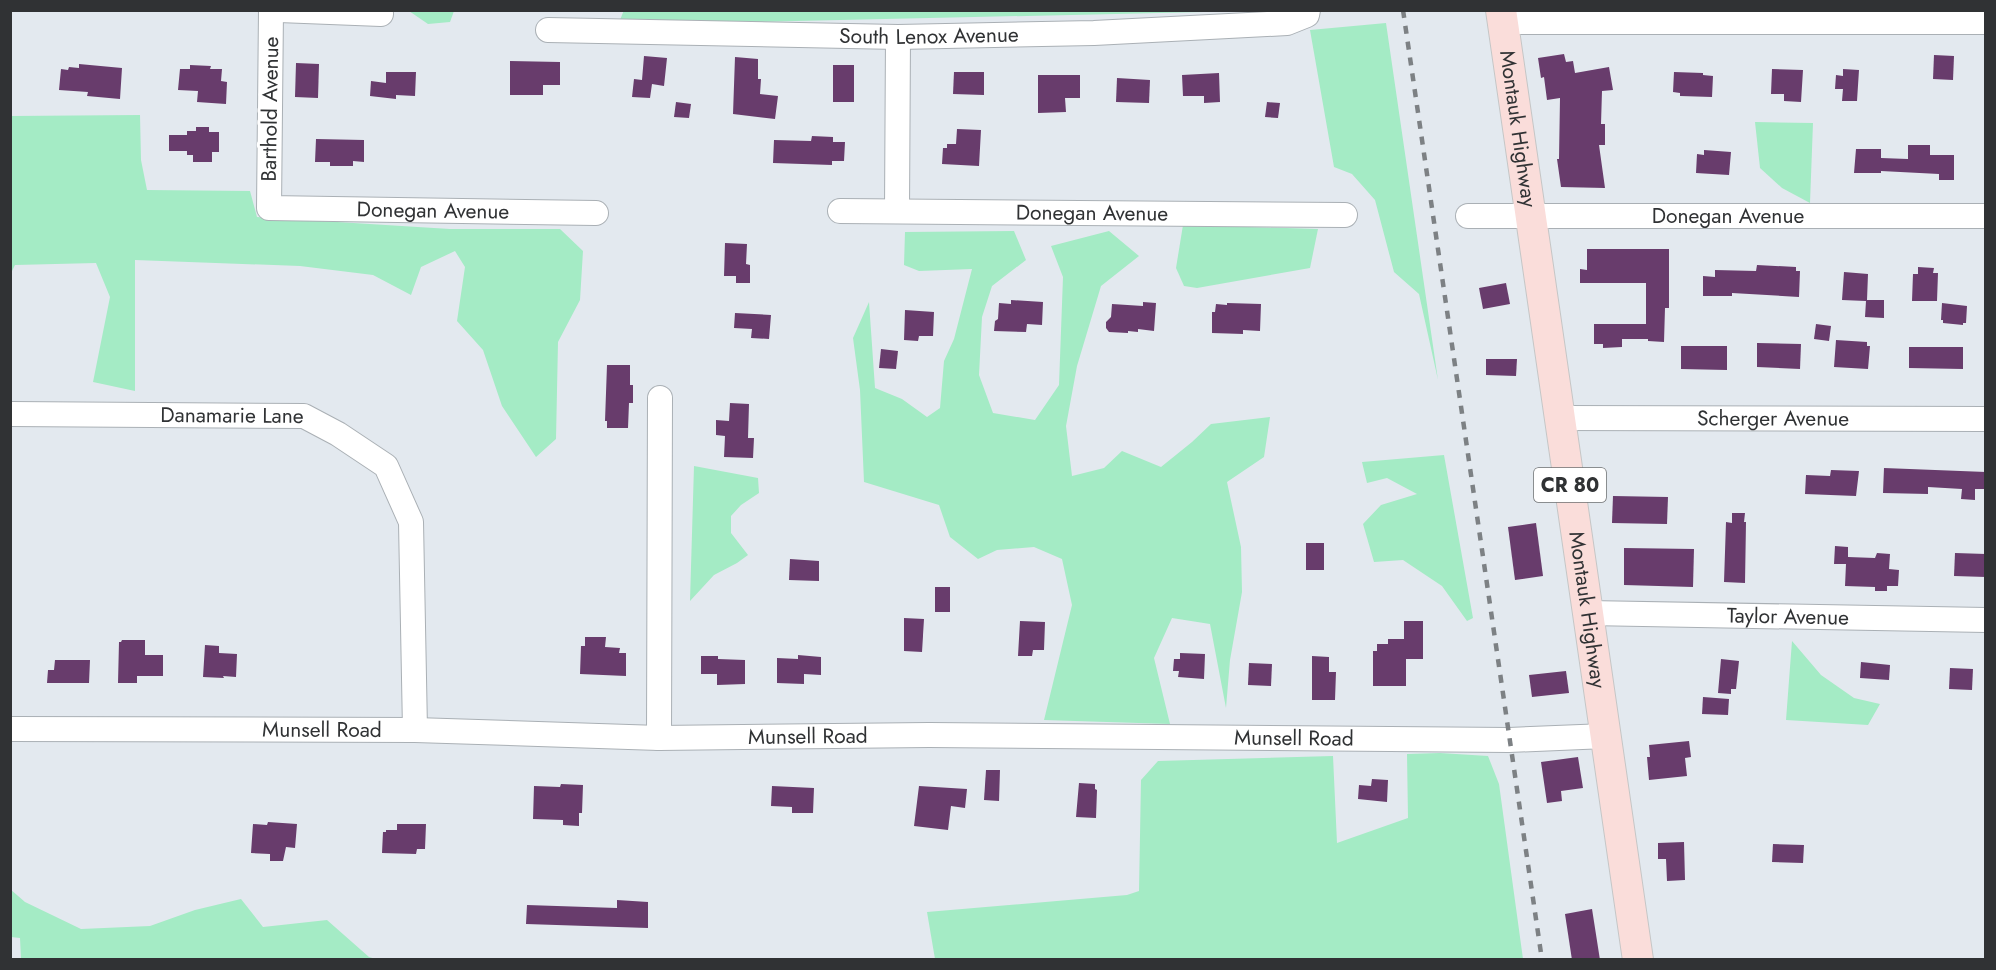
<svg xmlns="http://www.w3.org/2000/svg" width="1996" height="970" font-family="Jost,sans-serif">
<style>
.green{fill:#a4ebc5}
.building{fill:#683c6c}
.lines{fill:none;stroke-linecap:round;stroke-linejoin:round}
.minor-casing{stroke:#aab0b5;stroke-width:26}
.major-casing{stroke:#c5c6c6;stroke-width:32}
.minor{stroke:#fff;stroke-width:24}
.major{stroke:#faddda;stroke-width:30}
.rail{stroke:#7d8184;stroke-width:4.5;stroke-dasharray:8 8;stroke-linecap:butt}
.labels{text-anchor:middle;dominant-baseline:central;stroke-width:6;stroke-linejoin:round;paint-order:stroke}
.shield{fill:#fff;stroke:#6e7071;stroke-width:1.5}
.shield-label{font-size:20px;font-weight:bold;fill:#303234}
.street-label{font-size:21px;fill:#303234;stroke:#fff}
</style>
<rect width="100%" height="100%" fill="#e3e9ef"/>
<g class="green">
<polygon points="624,10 1248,11 618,25"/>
<polygon points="409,11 454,11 450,22 428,24"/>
<polygon points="1386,23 1438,380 1419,294 1394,272 1375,200 1352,174 1334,167 1310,30"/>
<polygon points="140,115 141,160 147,190 250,191 257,217 450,229 560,229 583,251 580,300 558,342 556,439 536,457 502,406 483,350 457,321 465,267 455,251 421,267 411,295 373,275 300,266 135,260 135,391 93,382 110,297 96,263 15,265 11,273 11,116"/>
<polygon points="1755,122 1813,123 1810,203 1782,188 1760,168"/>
<polygon points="1183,225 1318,229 1310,268 1197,288 1184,286 1176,268"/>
<polygon points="1014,231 1026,260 992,286 982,317 979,375 993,413 1035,420 1059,385 1063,277 1051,246 1109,231 1139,256 1101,286 1077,366 1066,426 1072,476 1104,468 1122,451 1161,467 1192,442 1211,424 1270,417 1264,457 1227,482 1241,547 1242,592 1230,660 1226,708 1210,624 1172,618 1154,658 1170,724 1044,720 1072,605 1062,559 1034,547 997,550 978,559 950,537 939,505 864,482 860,390 853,338 869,302 875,388 902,399 927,417 940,408 944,361 954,339 972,269 919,271 904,265 905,232"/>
<polygon points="1444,455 1473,618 1467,621 1442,586 1403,560 1374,562 1363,524 1381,505 1417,494 1387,478 1367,483 1362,462"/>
<polygon points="694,466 758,478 759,493 741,505 731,516 731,533 748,555 737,563 714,575 690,601"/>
<polygon points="1792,641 1821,675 1854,698 1880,704 1868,725 1786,720"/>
<polygon points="1440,753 1488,756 1499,784 1523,959 935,959 927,912 1127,895 1139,891 1141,780 1158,761 1333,756 1337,843 1408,818 1407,754"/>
<polygon points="10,889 25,902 81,929 150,926 195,910 241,899 263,927 327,920 369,957 376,959 21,959 20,938 11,937"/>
</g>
<g class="building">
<polygon points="1564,54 1566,62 1573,61 1575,73 1609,67 1613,90 1602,91 1601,124 1605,124 1605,145 1599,145 1605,188 1561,187 1557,159 1559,159 1560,98 1547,100 1544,77 1541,78 1538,58"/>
<polygon points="1934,55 1954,56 1953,80 1933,79"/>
<polygon points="644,56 667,58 664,86 652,84 650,98 632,97 634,79 642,80"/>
<polygon points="735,57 758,59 758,79 761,79 760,94 778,96 775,119 733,114"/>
<polygon points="510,61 560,62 560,85 543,85 543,95 510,95"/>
<polygon points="296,63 319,64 318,98 295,97"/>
<polygon points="79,64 122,68 120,99 87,96 88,92 59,90 61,69 68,70 69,67 79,68"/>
<polygon points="190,65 211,66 210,69 222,69 221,81 227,82 226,104 197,102 198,91 178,90 180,69 190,69"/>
<rect x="833" y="65" width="21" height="37"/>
<polygon points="1772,69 1803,70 1801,102 1784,101 1784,94 1771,94"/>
<polygon points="1843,69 1859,70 1857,101 1842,101 1843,89 1835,89 1836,75 1843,76"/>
<polygon points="386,72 416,72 415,96 396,95 396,99 370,96 371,81 386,83"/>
<polygon points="954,72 984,72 984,95 953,94"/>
<polygon points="1674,72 1703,73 1703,75 1713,76 1712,97 1680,96 1680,93 1673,92"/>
<polygon points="1219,73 1220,102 1204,103 1204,96 1183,96 1182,75"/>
<polygon points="1038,75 1080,75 1080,98 1065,98 1066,112 1038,113"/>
<polygon points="1117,78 1150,80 1149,103 1116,102"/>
<polygon points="676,102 691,104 689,118 674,117"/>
<polygon points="1267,102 1280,103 1278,118 1265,117"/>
<polygon points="196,127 209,127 209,132 219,132 219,152 212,152 212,162 193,162 193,155 187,155 187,151 169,151 169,135 187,135 187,131 196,131"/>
<polygon points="957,129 981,130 979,166 942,164 943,148 947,148 947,144 956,144"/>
<polygon points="812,136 833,137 833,142 845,142 844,161 832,161 832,165 773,163 774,140 811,141"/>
<polygon points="316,139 364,140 364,162 353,161 353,166 330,166 330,162 315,162"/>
<polygon points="1908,145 1930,145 1930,155 1954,155 1954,180 1939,180 1939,174 1881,171 1881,173 1854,173 1856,149 1881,149 1881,158 1908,159"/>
<polygon points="1704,150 1731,152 1729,175 1696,173 1697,154 1704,155"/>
<polygon points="725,243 747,244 746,264 750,265 750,283 736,283 736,276 724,276"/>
<polygon points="1587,249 1669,249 1669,308 1665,308 1664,342 1648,341 1648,339 1622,339 1622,347 1603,348 1603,344 1594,344 1594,324 1646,324 1646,283 1580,283 1580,269 1587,270"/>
<polygon points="1757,265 1796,267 1796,271 1800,271 1799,297 1732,293 1732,296 1703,296 1703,276 1715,277 1715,270 1756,271"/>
<polygon points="1918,267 1934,268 1933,273 1938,273 1937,301 1912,301 1913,274 1918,274"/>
<polygon points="1844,272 1868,274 1867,300 1884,300 1884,318 1865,317 1866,301 1842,300"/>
<polygon points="1506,283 1510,304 1483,309 1479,288"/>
<polygon points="1011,300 1043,302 1042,325 1027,324 1026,332 994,331 995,321 998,319 999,303 1011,304"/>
<polygon points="1143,302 1156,303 1154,331 1138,329 1138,332 1128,331 1128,333 1109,332 1106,328 1106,322 1111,317 1112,304 1143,306"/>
<polygon points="1227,303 1261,304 1260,331 1243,330 1243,334 1212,333 1212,312 1215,312 1216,304 1227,305"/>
<polygon points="1942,303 1967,306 1966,323 1963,323 1963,325 1943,323 1943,320 1941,320"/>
<polygon points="905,310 934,312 933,336 919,336 918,341 904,340"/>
<polygon points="735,313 771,315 769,339 751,338 752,329 734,328"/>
<polygon points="1816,324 1831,326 1829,341 1814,339"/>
<polygon points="1836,340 1867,342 1867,346 1870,346 1868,369 1834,367"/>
<polygon points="1757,343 1801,344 1800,369 1757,367"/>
<polygon points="1681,346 1727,346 1727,370 1681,369"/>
<polygon points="1909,347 1963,347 1963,369 1909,368"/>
<polygon points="881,349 898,351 896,369 879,368"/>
<polygon points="1486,359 1517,359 1516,376 1486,375"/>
<polygon points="607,365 630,365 630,385 633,385 633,403 629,403 628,428 607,428 607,421 605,421"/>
<polygon points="730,403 749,404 748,438 754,438 753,458 724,457 725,436 716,435 716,420 729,421"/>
<polygon points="1884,468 1986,472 1985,489 1975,489 1975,500 1961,499 1962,489 1928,487 1928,494 1883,493"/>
<polygon points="1831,470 1859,471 1856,496 1805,494 1806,475 1830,476"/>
<polygon points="1613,496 1668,497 1667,524 1612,523"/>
<polygon points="1732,513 1745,513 1744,522 1746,522 1745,583 1724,582 1726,522 1732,523"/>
<polygon points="1536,523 1543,576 1515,580 1508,527"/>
<rect x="1306" y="543" width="18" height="27"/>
<polygon points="1835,546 1848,547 1848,557 1875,558 1877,553 1890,554 1889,569 1899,570 1898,586 1887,586 1887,591 1875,591 1875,587 1845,586 1846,564 1834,564"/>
<polygon points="1624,548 1694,549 1693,587 1624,585"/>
<polygon points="1955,553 1986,554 1986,577 1954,576"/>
<polygon points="790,559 819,561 819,581 789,580"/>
<rect x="935" y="587" width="15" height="25"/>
<polygon points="904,618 924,619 922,652 904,651"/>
<polygon points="1020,621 1045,622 1044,650 1033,650 1032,656 1018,656"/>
<polygon points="1404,621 1423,621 1423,659 1406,659 1406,686 1373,686 1373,651 1377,651 1377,644 1388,644 1388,639 1404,639"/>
<polygon points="585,637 606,637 605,647 620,648 619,653 626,653 626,676 580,674 581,646 585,646"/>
<polygon points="122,640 145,640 145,655 163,655 163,676 137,676 137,683 118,683 119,642 121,642"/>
<polygon points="205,645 219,646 219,653 237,654 236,677 223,676 224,678 203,677"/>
<polygon points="1180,653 1205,654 1204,679 1178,677 1179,671 1173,671 1174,659 1180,659"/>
<polygon points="798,655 821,657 821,675 804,674 804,684 777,683 777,658 798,659"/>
<polygon points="701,656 718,656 718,659 745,660 745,684 717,685 717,674 701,674"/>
<polygon points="1312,656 1329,657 1329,672 1336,672 1335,700 1312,700"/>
<polygon points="1721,659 1739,661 1736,689 1731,689 1731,694 1718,693"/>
<polygon points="55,660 90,660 89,683 47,683 48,670 54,670"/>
<polygon points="1861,662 1890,665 1889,680 1860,678"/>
<polygon points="1249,663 1272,664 1271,686 1248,685"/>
<polygon points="1950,668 1973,669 1972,690 1949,689"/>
<polygon points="1566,671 1569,693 1532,697 1529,675"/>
<polygon points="1703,697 1729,699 1728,715 1702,714"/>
<polygon points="1689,741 1691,757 1685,758 1687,776 1649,780 1647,757 1650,757 1649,745"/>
<polygon points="1578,757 1583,788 1561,791 1562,801 1547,803 1541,762"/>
<polygon points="986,770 1000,770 999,801 984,800"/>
<polygon points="1372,779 1388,780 1387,802 1358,799 1359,785 1371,786"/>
<polygon points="1079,783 1095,784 1095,789 1097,790 1096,818 1076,817"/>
<polygon points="561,784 583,785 582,813 579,813 579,826 563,825 563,820 533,819 534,786 560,787"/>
<polygon points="772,786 814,788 813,813 792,813 792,807 771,806"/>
<polygon points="919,786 967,789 965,808 951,806 948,830 914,826"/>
<polygon points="268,822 297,824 295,848 286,847 283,861 270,861 270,854 251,853 253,824 267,825"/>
<polygon points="397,824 426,824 425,849 417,849 416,854 382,853 383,832 386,832 386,830 397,830"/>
<polygon points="1684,842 1685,880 1667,881 1666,859 1658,859 1658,843"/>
<polygon points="1773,844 1804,845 1803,863 1772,862"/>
<polygon points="617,900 648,902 648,928 526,924 527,905 617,908"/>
<polygon points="1592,909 1600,960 1572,960 1565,914"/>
</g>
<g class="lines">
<defs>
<g id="minor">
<path id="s1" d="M271 10 269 208 596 213"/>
<polyline points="279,10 381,14"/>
<polyline points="1502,22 1986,22"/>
<path id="s2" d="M548 30 898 37 1094 33 1287 23 1307 15 1308 10"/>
<polyline points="897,210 898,37"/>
<path id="s3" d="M840 211 1345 215"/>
<path id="s4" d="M1468 216H1986"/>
<path id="s5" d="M10 414 304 416 338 434 386 466 411 522 415 730"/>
<path id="s6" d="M1560 418 1986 419"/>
<path id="s7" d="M1588 613 1986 620"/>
<path id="s8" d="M10 729 415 730 659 738 929 735 1509 740 1606 736"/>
<polyline points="659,738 660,398"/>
</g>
<g id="major">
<path id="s9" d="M1501 10 1638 960"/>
</g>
</defs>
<use href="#minor" class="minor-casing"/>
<use href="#major" class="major-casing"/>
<use href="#minor" class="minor"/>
<use href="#major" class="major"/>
<polyline class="rail" points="1403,10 1542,960"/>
</g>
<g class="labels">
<rect class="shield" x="1534" y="468" width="72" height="34" rx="4.5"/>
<g class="shield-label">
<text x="1570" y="485">CR 80</text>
</g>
<g class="street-label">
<text stroke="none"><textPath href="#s2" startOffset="381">South Lenox Avenue</textPath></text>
<text transform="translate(270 109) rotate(-89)">Barthold Avenue</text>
<text stroke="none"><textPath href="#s9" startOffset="120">Montauk Highway</textPath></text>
<text stroke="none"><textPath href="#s1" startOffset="362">Donegan Avenue</textPath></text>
<text stroke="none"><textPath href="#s3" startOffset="252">Donegan Avenue</textPath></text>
<text stroke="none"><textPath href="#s4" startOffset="260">Donegan Avenue</textPath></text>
<text stroke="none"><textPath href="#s5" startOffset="222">Danamarie Lane</textPath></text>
<text stroke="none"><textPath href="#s6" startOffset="213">Scherger Avenue</textPath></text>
<text stroke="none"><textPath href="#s9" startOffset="606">Montauk Highway</textPath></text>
<text stroke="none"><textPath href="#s7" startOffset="200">Taylor Avenue</textPath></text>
<text stroke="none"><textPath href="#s8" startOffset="312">Munsell Road</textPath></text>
<text stroke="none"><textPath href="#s8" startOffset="798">Munsell Road</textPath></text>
<text stroke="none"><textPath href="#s8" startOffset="1284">Munsell Road</textPath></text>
</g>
</g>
<rect width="1996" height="970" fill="none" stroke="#303234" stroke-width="24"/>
</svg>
